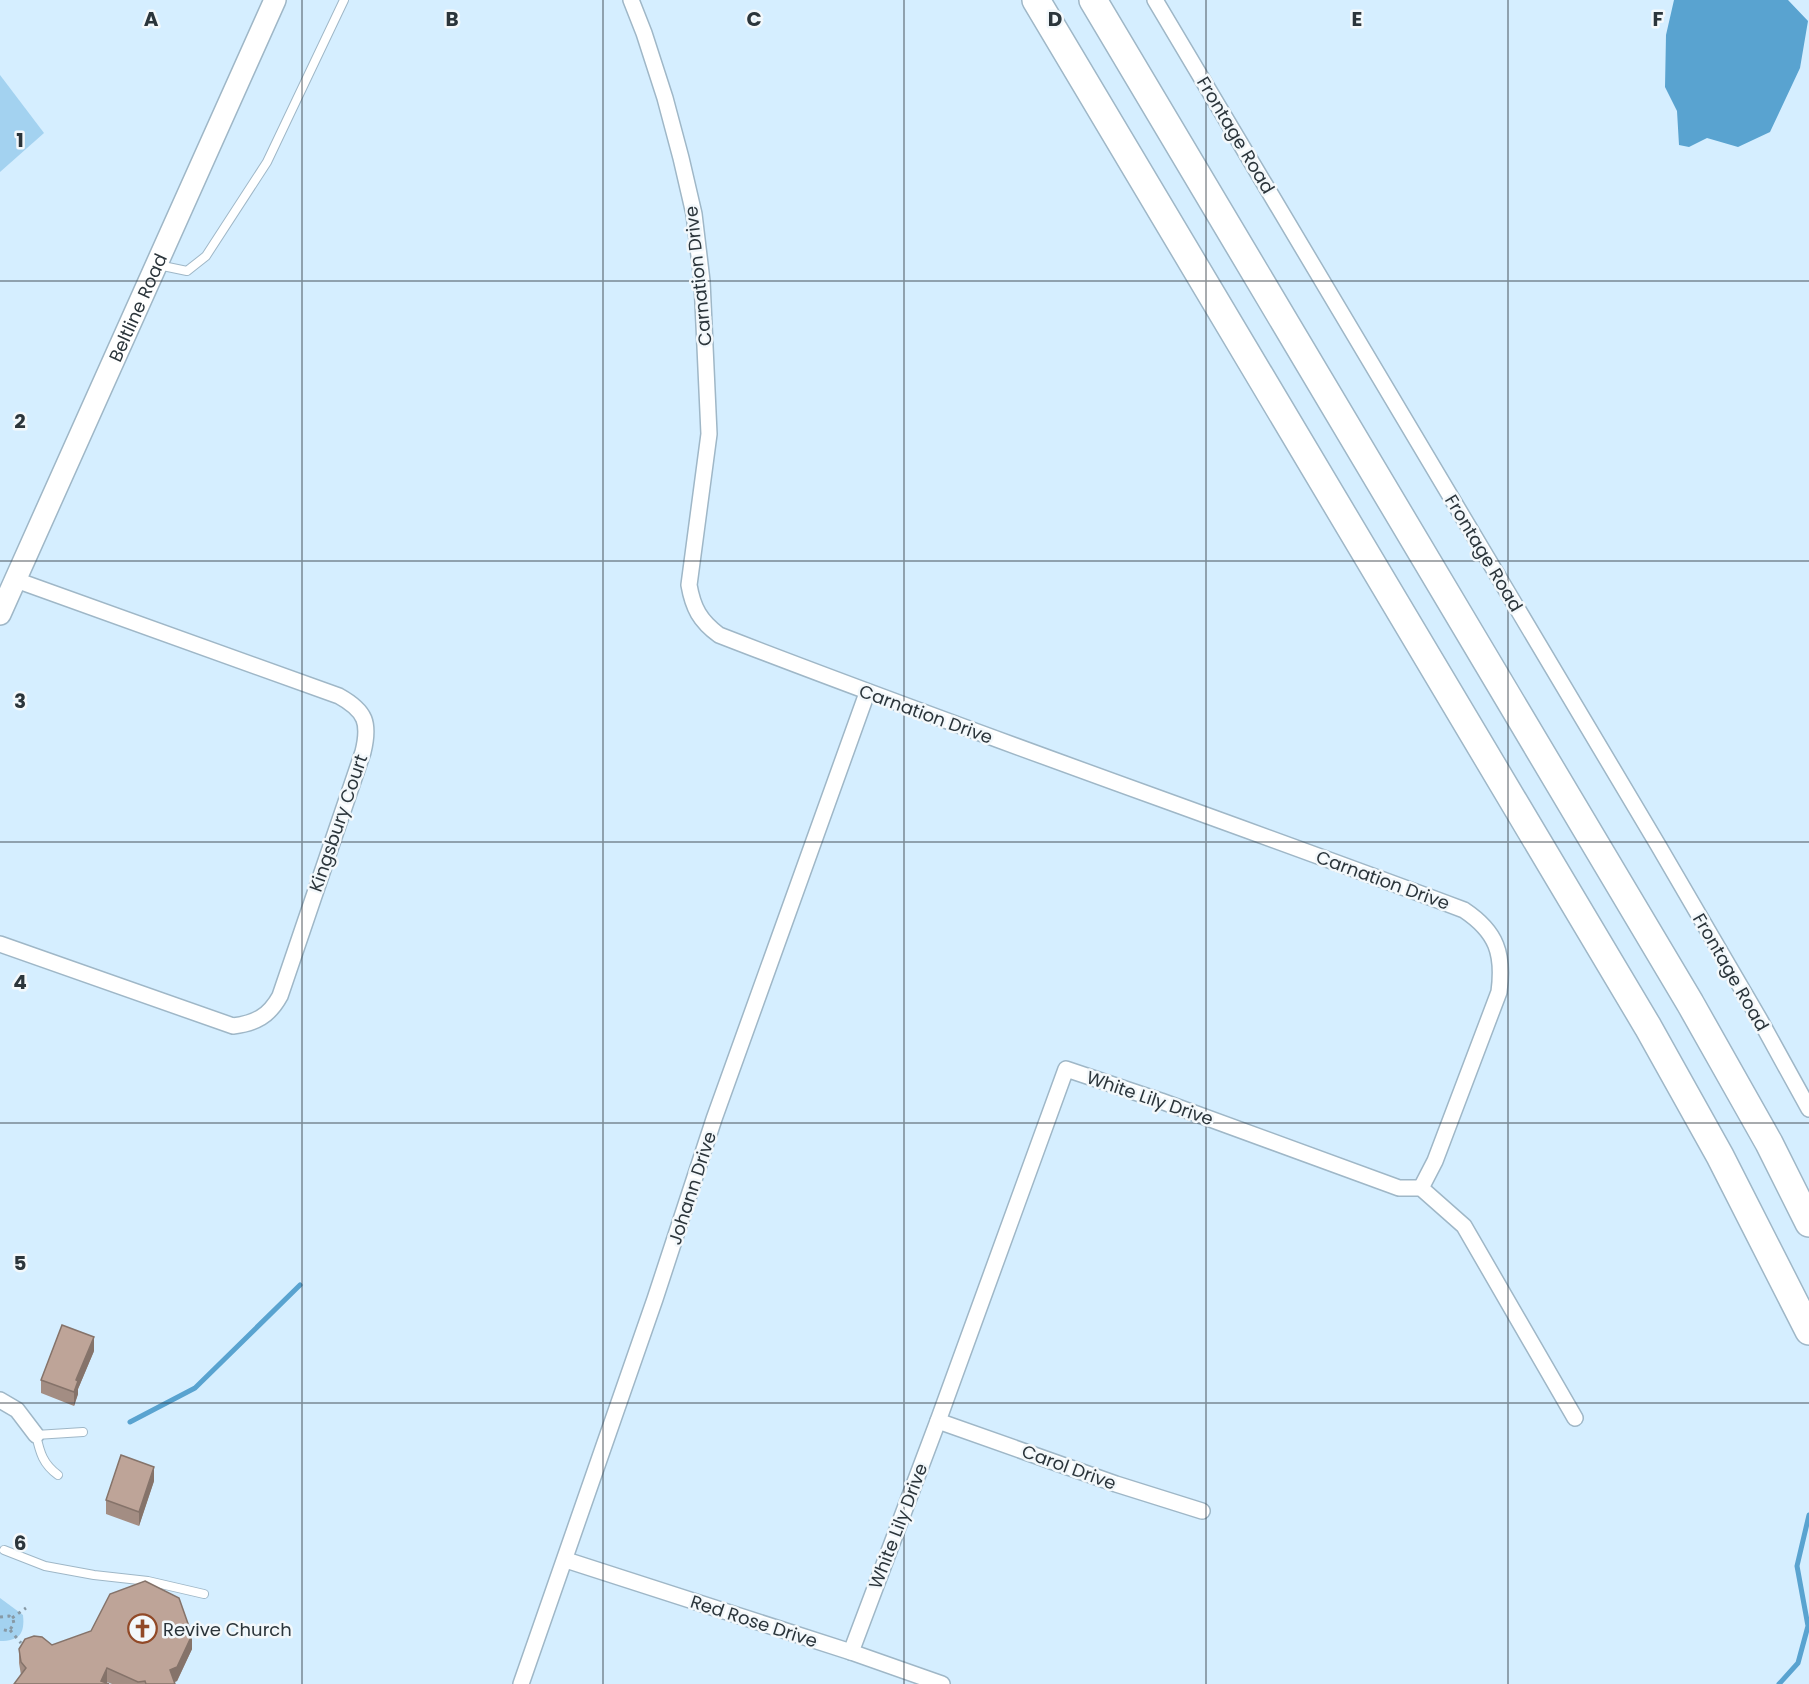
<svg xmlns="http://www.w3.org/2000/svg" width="1809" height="1684" font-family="Poppins,sans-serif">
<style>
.green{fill:#a3d2f0}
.water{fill:#59a3d0}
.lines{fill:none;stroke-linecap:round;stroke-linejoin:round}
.stream{stroke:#59a3d0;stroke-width:5}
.service-casing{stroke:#9fb7c7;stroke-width:10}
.minor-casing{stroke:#9fb7c7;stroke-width:18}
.secondary-casing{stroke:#9fb7c7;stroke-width:24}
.motorway-casing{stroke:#9fb7c7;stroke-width:30}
.path{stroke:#8799a5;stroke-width:3;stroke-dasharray:3 4.5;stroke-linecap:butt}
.service{stroke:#fff;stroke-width:8}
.minor{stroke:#fff;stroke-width:15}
.secondary{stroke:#fff;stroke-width:21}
.motorway{stroke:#fff;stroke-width:27}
.wall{fill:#a38d83}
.shaded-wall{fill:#85736a}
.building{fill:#bea498;stroke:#85736a;stroke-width:1.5}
.grid{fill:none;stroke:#2b353b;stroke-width:1.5;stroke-opacity:0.55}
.labels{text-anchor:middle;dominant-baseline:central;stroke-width:5;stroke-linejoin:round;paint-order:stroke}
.street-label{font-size:18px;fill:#2b353b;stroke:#f3f8fb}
.poi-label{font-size:18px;fill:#2b353b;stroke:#f3f8fb;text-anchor:start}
.grid-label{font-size:20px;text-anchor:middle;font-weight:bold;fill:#2b353b;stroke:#f3f8fb;stroke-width:5;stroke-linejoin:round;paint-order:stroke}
</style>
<rect width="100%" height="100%" fill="#d5eeff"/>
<g class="green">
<polygon points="0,75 44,133 0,172"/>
<path d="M0 1598 23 1615C25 1634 19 1641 0 1641Z"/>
</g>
<polygon class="water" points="1674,0 1788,0 1808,21 1800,68 1770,132 1738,147 1707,138 1689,147 1679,145 1677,111 1665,87 1666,35"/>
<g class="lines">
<g class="stream">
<polyline points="130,1422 195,1388 300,1285"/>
<polyline points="1779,1684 1798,1663 1808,1626 1797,1566 1809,1515"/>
</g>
<defs>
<g id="service">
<polyline points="158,265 187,271 206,256 267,162 344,0"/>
<path d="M58 1475C43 1464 40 1453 36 1435L83 1432"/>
<polyline points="4,1550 45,1566 94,1575 148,1581 204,1594"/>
</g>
<g id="minor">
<path d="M631 0 644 33 665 98 681 158 694 214 702 281 709 434 689 585C693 608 700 621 719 635 966 731 1216 817 1464 910 1497 932 1504 954 1499 992L1435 1161 1421 1188"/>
<polyline points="1155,0 1658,845 1760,1020 1809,1109"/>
<path d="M0 944 233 1026C256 1023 269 1016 280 996L363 752C370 723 366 711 339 696L16 580"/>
<polyline points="0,1400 17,1410 36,1435"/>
<polyline points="938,1421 1116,1484 1202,1511"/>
<polyline points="566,1560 851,1652 942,1684"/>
<polyline points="851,1652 938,1421 1066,1069 1161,1101 1399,1188 1421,1188 1464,1226 1575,1418"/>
<polyline points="521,1684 655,1299 714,1119 867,693"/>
</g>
<g id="secondary">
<path id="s1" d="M0 614 275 0"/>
</g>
<g id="motorway">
<polyline points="1036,0 1648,1027 1720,1156 1809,1331"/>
<polyline points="1093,0 1690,1003 1769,1143 1809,1223"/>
</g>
</defs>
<use href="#service" class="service-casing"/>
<use href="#minor" class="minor-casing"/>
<use href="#secondary" class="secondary-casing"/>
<use href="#motorway" class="motorway-casing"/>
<g class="path">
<polyline points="0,1617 9,1616 13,1619 14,1624 9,1631 0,1629"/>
<polyline points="12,1618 26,1608"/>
<polyline points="10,1630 21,1643"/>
</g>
<use href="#service" class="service"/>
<use href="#minor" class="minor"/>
<use href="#secondary" class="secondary"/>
<use href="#motorway" class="motorway"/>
</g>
<g class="wall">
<polygon points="94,1351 78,1389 78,1394 74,1406 41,1393 41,1380"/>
<polygon points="154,1481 139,1526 106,1514 106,1500"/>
<polygon points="52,1645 192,1649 177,1681 174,1682 175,1684 112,1684 107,1682 107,1683 21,1675 19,1663 19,1649"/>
</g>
<g class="shaded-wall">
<polygon points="94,1337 94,1351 78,1389 78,1394 74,1406 74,1392 76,1380"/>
<polygon points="154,1467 154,1481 139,1526 139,1512"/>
<polygon points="192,1635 192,1649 177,1681 170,1684 170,1670"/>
<polygon points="107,1668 107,1682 106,1684 101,1681"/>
</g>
<g class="building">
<polygon points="62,1325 94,1337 76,1380 78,1381 74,1392 41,1380"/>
<polygon points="121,1455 154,1467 139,1512 106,1500"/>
<polygon points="145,1581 179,1598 192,1635 177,1667 170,1670 175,1684 146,1684 145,1681 138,1682 107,1668 101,1681 109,1684 14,1684 26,1668 21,1662 19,1649 25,1639 34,1636 42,1637 52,1645 91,1631 110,1594"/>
</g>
<path class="grid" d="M302 0V1684M603 0V1684M904 0V1684M1206 0V1684M1508 0V1684M0 281H1809M0 561H1809M0 842H1809M0 1123H1809M0 1403H1809"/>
<defs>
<symbol id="church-ring" viewBox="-11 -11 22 22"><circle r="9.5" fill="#f3f8fb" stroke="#914927" stroke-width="1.5"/><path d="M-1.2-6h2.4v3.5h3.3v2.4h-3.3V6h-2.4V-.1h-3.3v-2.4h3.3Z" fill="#914927"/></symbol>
</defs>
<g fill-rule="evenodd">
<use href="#church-ring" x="126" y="1612" width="33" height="33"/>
</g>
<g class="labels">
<g class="street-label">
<text transform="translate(1236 135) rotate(59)">Frontage Road</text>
<text transform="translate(698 276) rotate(-96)">Carnation Drive</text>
<text stroke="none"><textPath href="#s1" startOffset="336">Beltline Road</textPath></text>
<text transform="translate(1484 553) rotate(59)">Frontage Road</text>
<text transform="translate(926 714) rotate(20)">Carnation Drive</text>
<text transform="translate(338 823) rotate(-71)">Kingsbury Court</text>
<text transform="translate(1383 880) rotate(20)">Carnation Drive</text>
<text transform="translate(1731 972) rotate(60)">Frontage Road</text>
<text transform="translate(1150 1098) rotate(19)">White Lily Drive</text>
<text transform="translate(692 1188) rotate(-72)">Johann Drive</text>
<text transform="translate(1069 1467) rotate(20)">Carol Drive</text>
<text transform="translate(898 1526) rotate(-69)">White Lily Drive</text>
<text transform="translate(754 1621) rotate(18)">Red Rose Drive</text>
</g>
<g class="poi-label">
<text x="163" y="1629">Revive Church</text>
</g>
</g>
<g class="grid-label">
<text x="151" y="26">A</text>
<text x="452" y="26">B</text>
<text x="754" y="26">C</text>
<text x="1055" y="26">D</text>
<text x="1357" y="26">E</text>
<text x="1658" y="26">F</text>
<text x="20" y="147">1</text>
<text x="20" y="428">2</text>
<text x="20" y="708">3</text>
<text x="20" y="989">4</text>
<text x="20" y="1270">5</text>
<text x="20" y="1550">6</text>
</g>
</svg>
